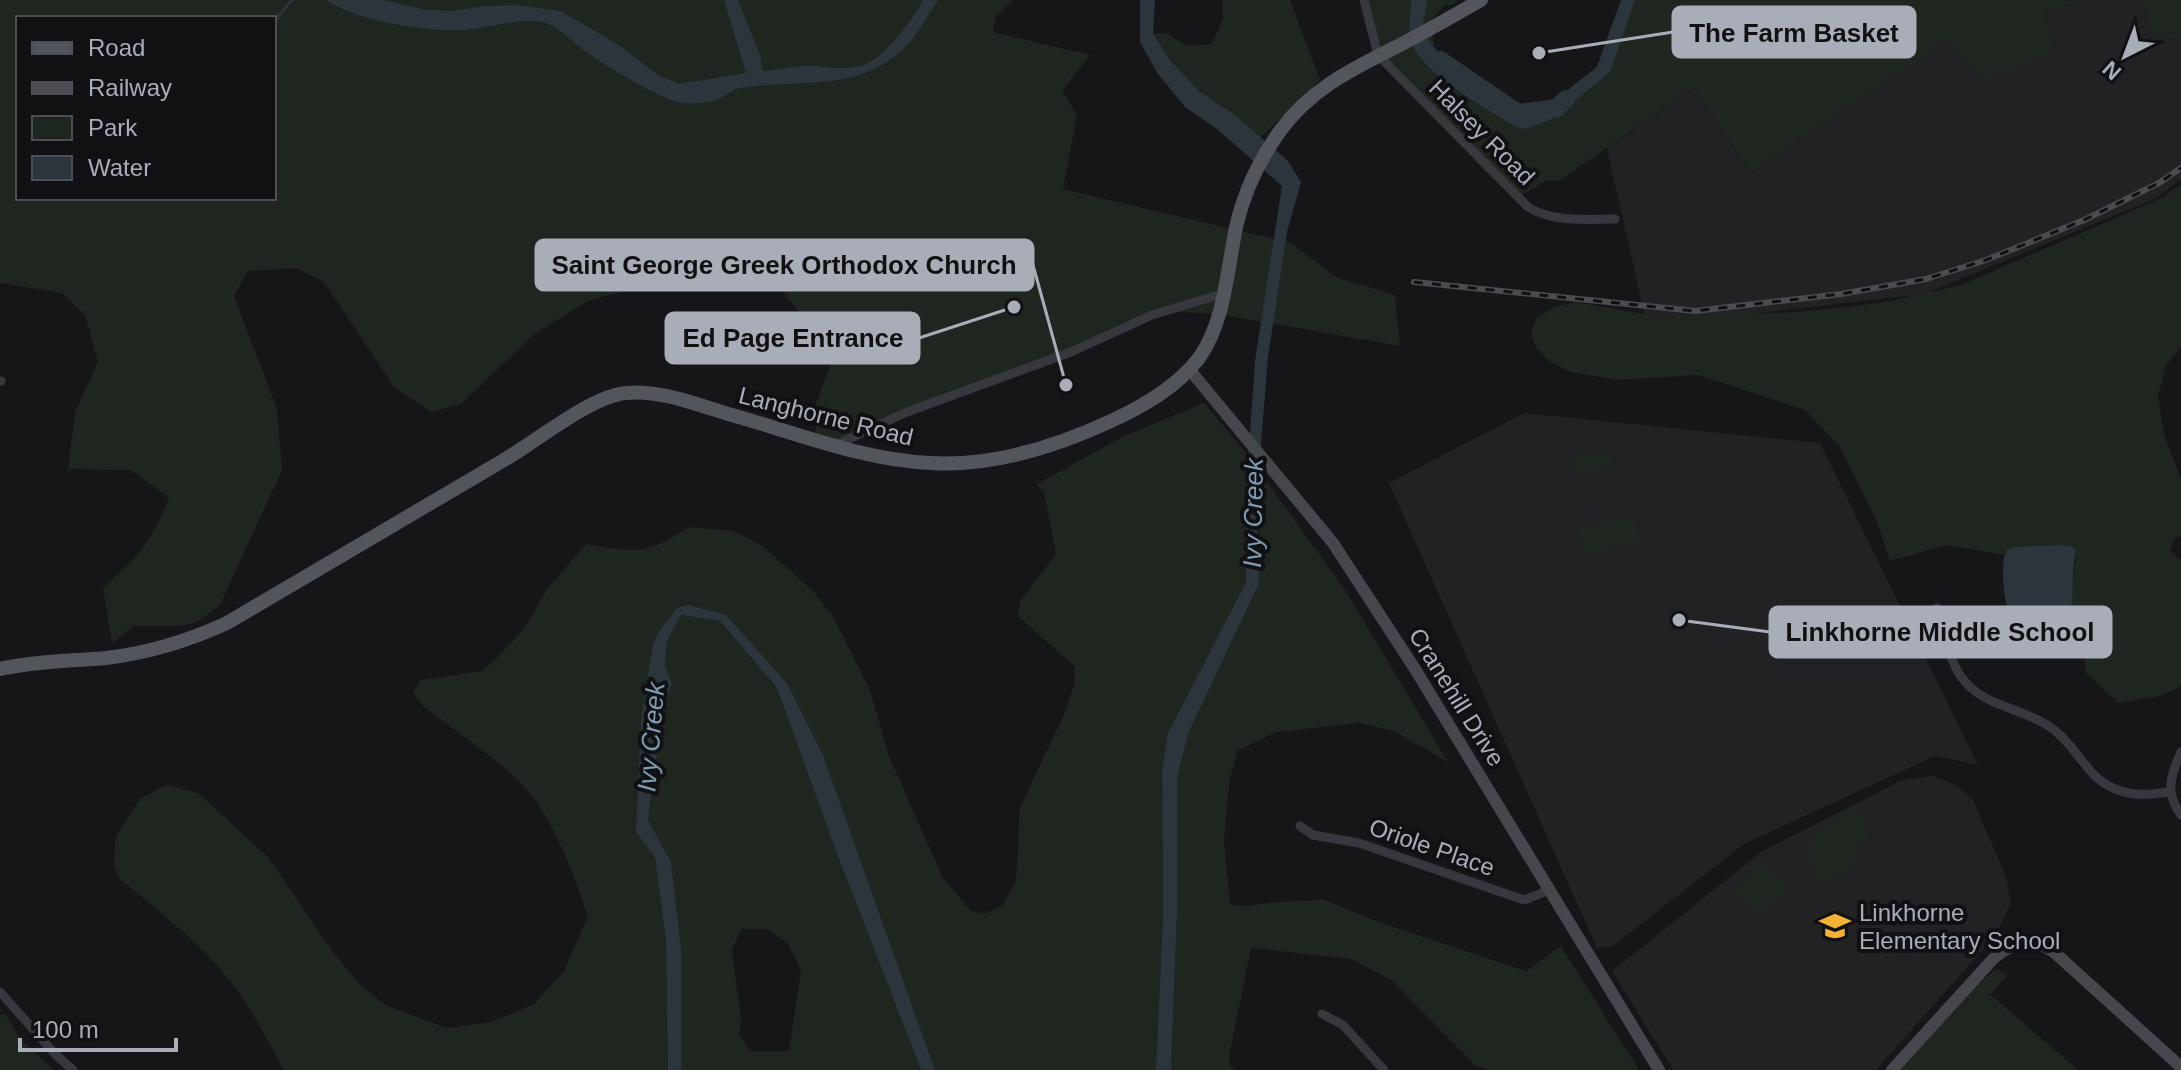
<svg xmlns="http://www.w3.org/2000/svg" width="2181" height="1070" font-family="Helvetica,sans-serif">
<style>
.built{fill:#222225}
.green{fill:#1e261f;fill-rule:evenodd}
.water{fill:#2c353c}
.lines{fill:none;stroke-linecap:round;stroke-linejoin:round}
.stream{stroke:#2c353c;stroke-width:3}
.river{stroke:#2c353c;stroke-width:18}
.street{stroke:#37383d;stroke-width:9}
.secondary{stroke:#45474d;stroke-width:12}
.primary{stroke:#53555c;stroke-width:14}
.rail-casing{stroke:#4a4c52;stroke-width:6}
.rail{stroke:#111113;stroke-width:3;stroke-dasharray:9;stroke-linecap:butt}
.labels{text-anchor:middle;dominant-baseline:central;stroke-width:8;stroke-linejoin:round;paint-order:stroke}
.street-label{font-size:24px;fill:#a8adb8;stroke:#111113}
.poi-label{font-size:24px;fill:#a8adb8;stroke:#111113;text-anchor:start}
.water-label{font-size:26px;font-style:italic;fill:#7f9bb3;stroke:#111113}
.leader{fill:none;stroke:#a8adb8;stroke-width:3}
.callout-dot{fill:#a8adb8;stroke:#111113;stroke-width:3}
.callout{fill:#a8adb8;stroke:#a8adb8;stroke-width:3}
.callout-label{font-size:26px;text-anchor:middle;font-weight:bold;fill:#111}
</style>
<rect width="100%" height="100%" fill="#161618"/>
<g class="built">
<polygon points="2084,0 2142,0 2152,38 2181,40 2181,179 2157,198 1924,294 1647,326 1607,149 1694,88 1751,173 1948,41 2054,50 2044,13"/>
<polygon points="1524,413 1820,443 1978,765 1935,756 1744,844 1613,946 1597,948 1389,483"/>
<polygon points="1933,776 1956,785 1973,800 2006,877 2011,903 1996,935 1876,1070 1673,1070 1612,971 1761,852 1902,780"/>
</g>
<g class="green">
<path d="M0 0H1013L995 18 993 32 1090 55 1062 91 1077 115 1063 189 1291 243 1338 278 1395 295 1400 346 1217 314 1165 311 836 445 814 438 817 422 810 420 832 360 818 322 799 312 783 292 762 281 693 271 588 301 536 333 461 404 431 412 394 387 324 282 296 268 248 271 234 296 277 409 282 470 220 605 196 623 181 626H133L112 643 103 588C139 556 151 543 169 498L131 470 68 469 75 412 98 362 85 315 62 293 0 283ZM18 18H274V198H18Z"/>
<polygon points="1223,0 1290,0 1320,80 1260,138 1231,112 1199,91 1170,60 1153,34 1166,33 1188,46 1212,44 1223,18"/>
<polygon points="1364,0 1459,0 1451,5 1445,5 1432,19 1434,47 1454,69 1518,113 1546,109 1597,67 1621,0 2084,0 2044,13 2055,51 1987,80 1948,41 1751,173 1694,88 1559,181 1546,181 1519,197 1378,55"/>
<polygon points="2142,0 2181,0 2181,40 2152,38"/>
<polygon points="2181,184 2181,347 2166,366 2158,396 2164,434 2181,479 2181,535 2175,538 2170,551 2181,561 2181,686 2161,696 2118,703 2086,673 2081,630 2070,605 2076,552 2073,547 2016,547 2008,550 2005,555 1947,545 1890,561 1876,519 1840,447 1805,410 1698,375 1616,380 1571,372 1550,362 1536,347 1531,333 1536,319 1554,307 1576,302 1661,317 1799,312 1880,303 1961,285 2164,197"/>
<path d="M1204 403 1249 456 1246 582 1168 733 1162 770 1163 914 1156 1070H935L823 755 787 683 726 615 689 605 659 631 653 644 641 720 636 832 655 858 666 941 668 1070H283C268 1039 250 1007 229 980 199 941 158 911 120 879L114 867 116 836 140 799 166 785 198 793 268 857 333 952 362 987 387 1006 447 1028 492 1022 534 1004 564 971 588 916C574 878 561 839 538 804 514 768 456 732 422 705L413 693 421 680 482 671 493 662 524 629 547 589 586 544C635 552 646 556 688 527L734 531 764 547 814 592 834 618 870 690 889 756 942 876 972 912 987 913 1002 906 1016 881 1020 808 1066 710 1075 681 1074 666 1018 616 1020 601 1056 554 1044 493 1037 484 1124 436Z"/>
<polygon points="1609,450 1613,467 1577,475 1574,458"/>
<polygon points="1259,471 1346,591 1448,762 1394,731 1360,723 1276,732 1237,751 1229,783 1224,841 1230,905 1246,906 1275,902 1325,900 1381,923 1526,971 1561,946 1639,1070 1487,1070 1474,1064 1391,980 1352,959 1251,948 1229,1057 1230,1066 1235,1070 1171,1070 1177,913 1177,778 1188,734 1259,585"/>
<polygon points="1634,516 1639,543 1584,554 1578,528"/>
<path d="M681 615 720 621 777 688 834 846 921 1070H681V948L671 862 648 820 662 718 672 685 665 664 667 641ZM741 929H768L788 944 801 970 789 1051H750L739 1034 741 1019 732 951Z"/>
<path d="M1855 807 1871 835 1856 848 1861 855 1824 886C1813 868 1802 857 1812 836Z"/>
<polygon points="1760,861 1789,886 1762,918 1733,892"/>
<polygon points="1996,969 2008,975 1990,994 2078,1070 1900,1070 1974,988"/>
<polygon points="5,1014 20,1039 54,1070 0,1070 0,1015"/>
</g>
<g class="water">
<path d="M326 0H384L426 10 453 11 484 6 516 5 561 11 619 45 658 75 679 84 746 73 724 0H738L760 55 763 71C777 70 792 66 807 66 825 66 846 71 864 65 884 58 914 18 923 0H938C929 13 921 29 911 41 862 95 803 78 740 88 732 89 731 93 724 96 710 104 686 106 671 100 640 87 613 70 586 52 574 43 560 28 546 23 527 16 493 27 473 29 430 33 362 23 326 0Z"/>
<polygon points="1140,0 1155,0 1153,34 1170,60 1199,91 1231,112 1287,160 1301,182 1287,232 1268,357 1257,494 1259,584 1188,734 1177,778 1177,913 1171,1070 1156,1070 1163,914 1162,770 1168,733 1246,582 1246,490 1255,361 1282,186 1217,129 1185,107 1158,74 1140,42"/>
<path d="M1411 0H1427L1422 30C1448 73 1480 92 1521 116L1540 112 1597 67 1621 0H1635L1610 72 1552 119 1526 129 1516 127C1488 109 1417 72 1410 38 1408 27 1411 12 1411 0Z"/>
<path d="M2062 545 2072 547 2076 551C2070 573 2076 598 2068 619 2060 640 2019 633 2010 614 2003 599 2002 574 2004 558L2007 550 2016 547Z"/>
<polygon points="689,605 726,615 787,683 823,755 935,1070 921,1070 834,846 777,688 720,621 681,615 667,641 665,664 672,684 662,718 648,820 671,862 681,948 681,1070 668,1070 666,941 655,858 636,832 641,720 648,674 653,644 659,631 678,607"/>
</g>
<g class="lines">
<polyline class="stream" points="274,21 292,0"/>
<polyline class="river" points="1440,60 1518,113 1557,108 1566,99"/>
<g class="street">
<path d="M1364 0 1378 55 1528 207C1553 223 1587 219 1615 219"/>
<polyline points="0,381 1,381"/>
<polyline points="836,445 907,412 1071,352 1152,315 1225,293"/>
<path d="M1937 608C1945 634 1949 668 1970 687 1993 708 2028 710 2053 729 2074 744 2086 774 2109 786 2129 797 2147 795 2169 792"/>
<path d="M2181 752C2170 776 2165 793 2181 815"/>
<polyline points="1300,826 1313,835 1359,843 1524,900 1549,890"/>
<polyline points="0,992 57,1056 73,1070"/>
<polyline points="1322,1014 1343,1025 1384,1070"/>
</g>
<g class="secondary">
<polyline points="1189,369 1333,543 1415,669 1659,1070"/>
<path d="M1892 1070 1994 958C2014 941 2033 936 2055 953L2181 1067"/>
</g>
<path class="primary" d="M0 669C35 661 71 661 106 658 149 653 188 641 227 623 319 569 411 515 504 460 537 441 589 397 626 393 660 389 700 406 732 415 796 433 863 460 930 463 993 467 1055 447 1111 421 1144 406 1177 387 1199 358 1226 320 1227 267 1237 223 1245 190 1260 159 1280 131 1309 91 1348 71 1392 49 1422 34 1451 17 1481 0"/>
<defs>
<polyline id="rail" points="1414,282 1695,311 1841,294 1926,279 1986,260 2084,220 2159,183 2181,168"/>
</defs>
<use href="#rail" class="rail-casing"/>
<use href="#rail" class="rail"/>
</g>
<defs>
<symbol id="school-bare" viewBox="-9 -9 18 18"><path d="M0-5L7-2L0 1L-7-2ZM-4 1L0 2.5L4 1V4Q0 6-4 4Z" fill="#f2b134" stroke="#111113" stroke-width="2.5" paint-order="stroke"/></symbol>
</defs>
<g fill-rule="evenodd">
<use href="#school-bare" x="1813" y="904" width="44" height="44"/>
</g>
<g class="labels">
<g class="street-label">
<text transform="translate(1482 132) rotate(45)">Halsey Road</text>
<text transform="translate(826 416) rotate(14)">Langhorne Road</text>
<text transform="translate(1457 697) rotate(58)">Cranehill Drive</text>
<text transform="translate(1432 847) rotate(19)">Oriole Place</text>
</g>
<g class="poi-label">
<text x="1859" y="912">Linkhorne<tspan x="1859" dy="28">Elementary School</tspan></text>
</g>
<g class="water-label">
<text transform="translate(1253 513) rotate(-89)">Ivy Creek</text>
<text transform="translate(651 737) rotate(-85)">Ivy Creek</text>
</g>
</g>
<path class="leader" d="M1539 53L1673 32M1066 385L1033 265M1014 307L919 338M1679 620L1770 632"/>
<g class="callout-dot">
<circle cx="1539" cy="53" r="8"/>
<circle cx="1066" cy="385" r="8"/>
<circle cx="1014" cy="307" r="8"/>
<circle cx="1679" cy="620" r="8"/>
</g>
<g class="callout">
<rect x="1673" y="7" width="242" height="50" rx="8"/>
<rect x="536" y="240" width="497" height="50" rx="8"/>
<rect x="666" y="313" width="253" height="50" rx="8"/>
<rect x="1770" y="607" width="341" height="50" rx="8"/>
</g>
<g class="callout-label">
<text x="1794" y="42">The Farm Basket</text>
<text x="784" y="274">Saint George Greek Orthodox Church</text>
<text x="793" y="347">Ed Page Entrance</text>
<text x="1940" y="641">Linkhorne Middle School</text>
</g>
<rect x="16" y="16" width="260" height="184" fill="#111113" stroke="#4d4f55" stroke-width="2"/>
<rect x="32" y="42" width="40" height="12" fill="#53555c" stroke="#4d4f55" stroke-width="2"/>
<text x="88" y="56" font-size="24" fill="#a8adb8">Road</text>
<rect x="32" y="82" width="40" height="12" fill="#4a4c52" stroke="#4d4f55" stroke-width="2"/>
<text x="88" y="96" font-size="24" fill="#a8adb8">Railway</text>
<rect x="32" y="116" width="40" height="24" fill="#1e261f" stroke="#4d4f55" stroke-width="2"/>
<text x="88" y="136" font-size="24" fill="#a8adb8">Park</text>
<rect x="32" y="156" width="40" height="24" fill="#2c353c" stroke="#4d4f55" stroke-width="2"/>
<text x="88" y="176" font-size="24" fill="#a8adb8">Water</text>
<g transform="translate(2125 56) rotate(222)" stroke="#111113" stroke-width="6" paint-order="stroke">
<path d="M0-6L14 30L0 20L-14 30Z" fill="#a8adb8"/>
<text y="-12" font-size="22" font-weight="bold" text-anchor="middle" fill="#a8adb8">N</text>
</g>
<path d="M20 1038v12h156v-12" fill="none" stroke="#a8adb8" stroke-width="4"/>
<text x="32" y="1038" font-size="24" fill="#a8adb8" stroke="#111113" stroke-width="6" paint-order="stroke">100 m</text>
</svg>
